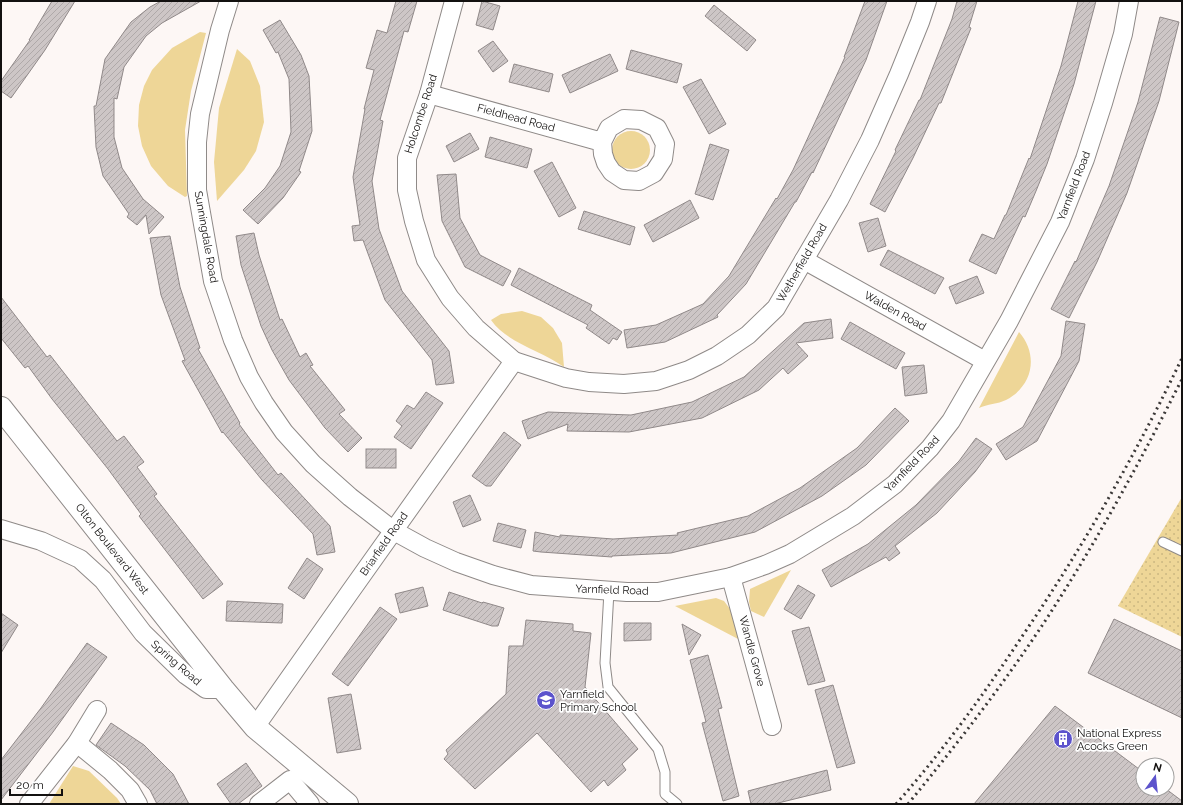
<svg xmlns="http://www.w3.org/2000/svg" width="1183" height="805" font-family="Raleway,sans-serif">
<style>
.green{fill:#eed697}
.garden{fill:url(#garden-dots)}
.building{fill:url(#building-hatch);stroke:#908989}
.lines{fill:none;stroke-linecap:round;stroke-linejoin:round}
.lane-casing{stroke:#8f8a88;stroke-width:11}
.street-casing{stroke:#8f8a88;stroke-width:20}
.secondary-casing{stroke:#8f8a88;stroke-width:24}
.lane{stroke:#fff;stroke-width:9}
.street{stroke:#fff;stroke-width:18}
.secondary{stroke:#fff;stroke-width:22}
.rail{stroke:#3b3837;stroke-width:3;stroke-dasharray:2 4;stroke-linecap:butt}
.labels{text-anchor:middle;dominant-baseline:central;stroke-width:3.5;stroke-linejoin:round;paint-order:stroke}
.street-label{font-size:11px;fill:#131110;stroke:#fff}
.poi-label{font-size:11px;fill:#131110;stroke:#fff;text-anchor:start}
</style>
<defs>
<pattern id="garden-dots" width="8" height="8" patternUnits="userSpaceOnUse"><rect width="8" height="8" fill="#eed697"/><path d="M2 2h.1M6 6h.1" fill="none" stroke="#cbb781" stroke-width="1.8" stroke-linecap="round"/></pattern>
<pattern id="building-hatch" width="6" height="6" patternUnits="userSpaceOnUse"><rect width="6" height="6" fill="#cdc6c6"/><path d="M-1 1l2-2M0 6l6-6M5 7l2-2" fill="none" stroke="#afa9a9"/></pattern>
</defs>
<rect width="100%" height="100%" fill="#fdf7f5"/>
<g class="green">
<polygon points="200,32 206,33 191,91 185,130 187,196 185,197 168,186 151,166 142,146 138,126 139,105 144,86 152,70 172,48"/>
<polygon points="237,49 250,61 260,86 264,122 256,151 244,170 217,201 214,162 219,108"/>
<circle cx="631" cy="150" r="19"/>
<path d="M522 311 541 317 553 328 562 343 564 367C541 350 508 344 491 320L501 314Z"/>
<path d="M1019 332C1039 355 1033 386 1006 400 998 404 987 404 979 408Z"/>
<polygon points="791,570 764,617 751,611 749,602 750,589"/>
<polygon points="716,598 724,601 730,609 740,640 675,606"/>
<polygon points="73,766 89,771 117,798 121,804 49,804"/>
</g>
<polygon class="garden" points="1182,497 1182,637 1118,606"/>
<g class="building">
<polygon points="52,1 75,1 45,50 11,98 1,91 1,81 30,40 29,40"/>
<polygon points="161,1 201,1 162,23 146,36 124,67 117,99 114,98 114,137 122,168 143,199 164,217 149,234 146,215 137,225 127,217 129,214 103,176 96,147 94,106 96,106 105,59 131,22 150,7"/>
<polygon points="396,1 417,1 408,32 404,31 380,120 383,121 372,181 379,229 402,291 449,351 454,383 436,385 432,360 385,300 363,240 354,241 352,226 360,225 353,177 365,109 364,109 374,70 366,68 377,30 387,33"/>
<polygon points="482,1 500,6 493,30 476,25"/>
<polygon points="865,1 887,1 866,60 813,173 812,172 796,202 795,202 746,284 717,315 718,317 665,342 627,348 624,330 656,325 703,304 729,276 776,198 777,199 793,170 845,57 844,57"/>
<polygon points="957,1 977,1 969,27 971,28 941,103 939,103 913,158 885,212 870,204 896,151 895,150 919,100 920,100 952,19"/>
<polygon points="1078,1 1096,1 1074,84 1047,164 1036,191 1025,217 1023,216 996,274 969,261 982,234 994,239 1005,215 1006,215 1029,158 1030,159 1061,66"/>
<polygon points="714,5 756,40 747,51 705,16"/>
<polygon points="1160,17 1179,22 1159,101 1127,193 1097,262 1069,318 1051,309 1075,261 1076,262 1109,186 1138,102"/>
<polygon points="280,20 301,55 309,76 312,131 299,171 301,172 283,198 258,224 243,210 265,188 280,166 291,132 289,79 278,52 276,53 263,30"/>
<polygon points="493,41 508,61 493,72 478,51"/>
<polygon points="631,50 682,64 677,83 626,69"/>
<polygon points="610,54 618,71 570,93 562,75"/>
<polygon points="514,64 553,74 549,92 509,82"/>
<polygon points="701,79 726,124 709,134 683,87"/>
<polygon points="470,133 479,149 454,162 446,146"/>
<polygon points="490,137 532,149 527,168 485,157"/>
<polygon points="710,144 729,150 713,200 695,194"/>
<polygon points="552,162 576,208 559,217 534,171"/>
<polygon points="456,174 460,218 480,255 511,271 503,286 465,267 442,221 437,175"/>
<polygon points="690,200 699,218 653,242 644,225"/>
<polygon points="584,211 635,227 630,245 578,229"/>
<polygon points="878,218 886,246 868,252 859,223"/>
<polygon points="254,233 259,255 280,320 282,319 300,357 306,353 313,365 310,366 345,410 339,414 362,438 348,452 325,428 289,380 272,350 261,326 241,265 236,236"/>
<polygon points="170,236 180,287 200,348 198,349 240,423 239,424 250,439 278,475 281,473 330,526 335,552 317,555 313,534 262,480 223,432 222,433 182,361 185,360 161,295 150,238"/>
<polygon points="888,250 944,278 935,294 880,265"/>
<polygon points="519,268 592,305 590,310 622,332 617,340 613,338 609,344 586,328 588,325 511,285"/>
<polygon points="977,276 984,293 956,304 949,287"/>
<polygon points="1,297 47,357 50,355 117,441 124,436 144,462 137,467 157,494 154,496 223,584 203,599 139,516 141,514 108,469 52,399 28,366 25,368 1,338"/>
<polygon points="831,319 833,338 796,343 808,356 788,374 783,368 759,390 702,418 629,432 567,431 568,424 528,439 522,421 548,412 631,415 692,402 744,377 804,323"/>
<polygon points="1066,321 1085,324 1079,361 1037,441 1006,460 996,444 1023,427 1061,356"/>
<polygon points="850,322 905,353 896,369 841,339"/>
<polygon points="924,365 927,393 905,396 902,367"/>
<polygon points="426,392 443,403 411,449 394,437 402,426 396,421 407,405 414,409"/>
<polygon points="895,408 909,421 866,465 822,496 755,532 671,553 612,556 612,557 541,552 533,551 535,532 560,537 560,535 613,539 678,535 677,533 748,516 800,488 857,448"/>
<polygon points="504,432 521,445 491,486 486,486 472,476"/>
<polygon points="976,438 992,449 975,472 937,513 895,546 900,553 889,561 886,557 831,587 822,570 868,544 916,505 959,461"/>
<rect x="366" y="449" width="30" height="19"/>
<polygon points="470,495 481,520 463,527 453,502"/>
<polygon points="498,523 526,530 521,548 493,541"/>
<polygon points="307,558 323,569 304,599 288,588"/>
<polygon points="798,585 815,595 801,619 784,609"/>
<polygon points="423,587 428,606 400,613 395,594"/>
<polygon points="449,592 482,603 483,602 504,608 498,626 492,626 443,610"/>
<polygon points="227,601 283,604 282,623 226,621"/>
<polygon points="380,607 397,619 348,686 332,674"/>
<polygon points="1,613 18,625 1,653"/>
<polygon points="1114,619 1182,651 1182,718 1088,673"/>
<polygon points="526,620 573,624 573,631 591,633 585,687 638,749 622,764 626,770 608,786 604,780 591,792 537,733 475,789 444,759 448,754 446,750 506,694 509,646 523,646"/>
<polygon points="624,623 651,623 651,640 624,641"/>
<polygon points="682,624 701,635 689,655"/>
<polygon points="809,627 825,681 808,685 792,631"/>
<polygon points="87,643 107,657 53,732 1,800 1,760 41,708"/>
<polygon points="708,655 722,708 718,709 739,796 723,801 702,723 706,722 690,660"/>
<polygon points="833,685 855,763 837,768 815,690"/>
<polygon points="351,694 361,749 337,753 328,698"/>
<polygon points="1055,706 1143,772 1143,789 1166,789 1182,801 1182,804 974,804"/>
<polygon points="111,723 144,745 173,774 189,804 157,804 150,790 125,766 96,745"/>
<polygon points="246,763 262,786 238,804 231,804 217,784"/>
<polygon points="827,770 831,790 774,804 751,804 748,791"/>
</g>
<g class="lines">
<defs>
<g id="lane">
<polyline points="1163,542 1182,551"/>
<polyline points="609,591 605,663 608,687 658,749 665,772 665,794 677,804"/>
</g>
<g id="street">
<polyline points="229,1 220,30 200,114 197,142 197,190 213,281 233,340 249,377 264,403 284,432 313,464 350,497 394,531 425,548 456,562 493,575 531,585 627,592 658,592 731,577 765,565 790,554 853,516 895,484 930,448 951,421 1009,321 1060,222 1085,159 1103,103 1123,34 1129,1"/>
<polyline points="454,1 429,94 407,158 407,190 414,221 426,260 450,298 476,328 514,361 566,378 589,382 624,384 656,381 689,370 717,356 748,335 776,308 839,200 870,140 899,74 920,22 927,1"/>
<polyline points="429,94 602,142 609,128 624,119 641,120 657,128 665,144 663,159 654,173 639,181 624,180 612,172 606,163 603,154 602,142"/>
<polyline points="804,260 985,361"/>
<polyline points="1,529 41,541 80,559 103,580 143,633 186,675 206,689 223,689"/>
<polyline points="731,577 772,726"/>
<polyline points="255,727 350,592 514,361"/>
<polyline points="77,743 110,770 130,790 138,804"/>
<polyline points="29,804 77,743 97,710"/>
<polyline points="259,804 290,780 310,804"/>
</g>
<polyline id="secondary" points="1,408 223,689 255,727 347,804"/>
</defs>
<use href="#lane" class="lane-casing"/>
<use href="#street" class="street-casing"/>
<use href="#secondary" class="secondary-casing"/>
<use href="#lane" class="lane"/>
<use href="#street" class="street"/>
<use href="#secondary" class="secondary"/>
<g class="rail">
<path d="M896 804C943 751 984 694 1023 635 1083 547 1136 454 1182 358"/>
<path d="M908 804C958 743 1006 681 1049 615 1098 539 1141 460 1182 379"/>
</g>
</g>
<defs>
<symbol id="school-disc" viewBox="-11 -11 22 22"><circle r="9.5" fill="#5c53cc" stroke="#fff"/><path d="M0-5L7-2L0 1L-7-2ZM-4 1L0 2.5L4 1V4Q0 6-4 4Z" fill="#fff"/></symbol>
<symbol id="building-disc" viewBox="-11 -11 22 22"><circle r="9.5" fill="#5c53cc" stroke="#fff"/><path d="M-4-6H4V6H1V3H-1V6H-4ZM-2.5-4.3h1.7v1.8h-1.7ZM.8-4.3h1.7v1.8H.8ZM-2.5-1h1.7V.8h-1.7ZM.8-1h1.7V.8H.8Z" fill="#fff"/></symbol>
</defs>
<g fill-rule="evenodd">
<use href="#school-disc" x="535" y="689" width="22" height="22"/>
<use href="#building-disc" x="1052" y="728" width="22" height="22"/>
</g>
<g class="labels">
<g class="street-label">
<text transform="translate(421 114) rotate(-72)">Holcombe Road</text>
<text transform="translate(516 118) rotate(15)">Fieldhead Road</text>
<text transform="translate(1074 186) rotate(-69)">Yarnfield Road</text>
<text transform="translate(206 237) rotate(80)">Sunningdale Road</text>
<text transform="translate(802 263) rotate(-60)">Wetherfield Road</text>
<text transform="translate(895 311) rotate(29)">Walden Road</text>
<text transform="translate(912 464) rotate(-46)">Yarnfield Road</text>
<text transform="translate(384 544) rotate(-55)">Briarfield Road</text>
<text transform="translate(112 549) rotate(52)">Olton Boulevard West</text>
<text transform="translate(612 590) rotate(2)">Yarnfield Road</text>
<text transform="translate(752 651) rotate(75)">Wandle Grove</text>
<text transform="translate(176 663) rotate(41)">Spring Road</text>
</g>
<g class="poi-label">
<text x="560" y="694">Yarnfield<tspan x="560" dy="13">Primary School</tspan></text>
<text x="1077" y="733">National Express<tspan x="1077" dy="13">Acocks Green</tspan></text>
</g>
</g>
<rect width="1183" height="805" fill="none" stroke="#131110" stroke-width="4"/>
<g transform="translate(1155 777) rotate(15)"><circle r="19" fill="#ffffff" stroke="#a1a09f"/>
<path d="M0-3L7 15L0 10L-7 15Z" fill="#5c53cc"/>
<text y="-6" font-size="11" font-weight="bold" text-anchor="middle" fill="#131110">N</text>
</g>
<path d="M10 789v6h52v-6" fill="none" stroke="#131110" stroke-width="2"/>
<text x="16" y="789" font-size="12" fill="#131110" stroke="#ffffff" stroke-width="3" paint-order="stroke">20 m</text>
</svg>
